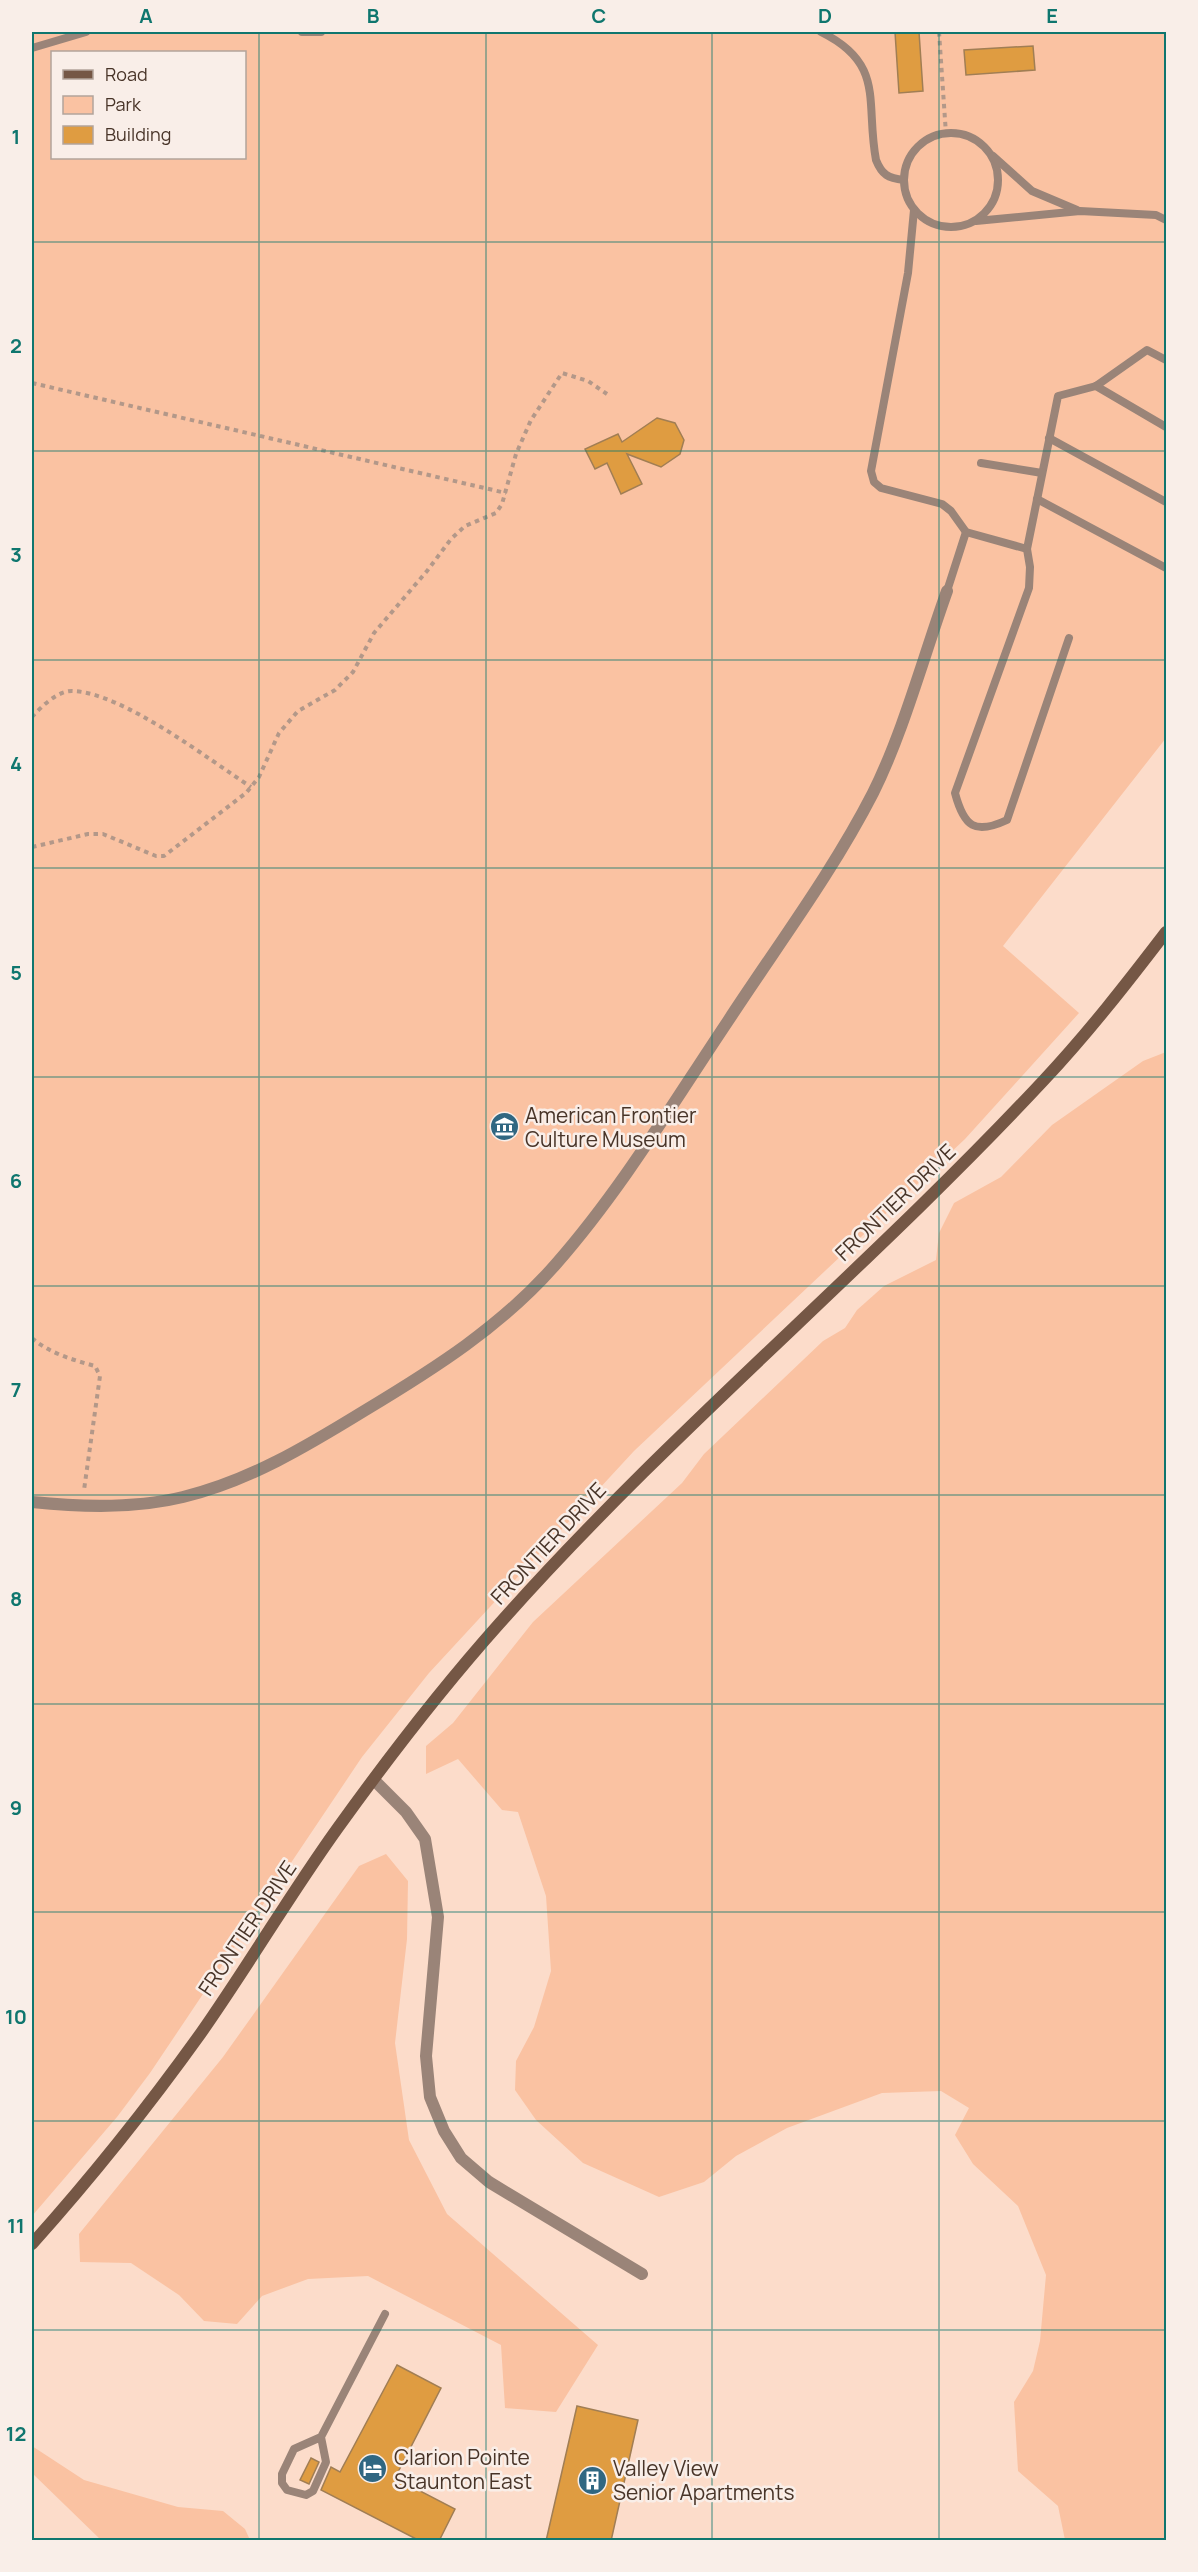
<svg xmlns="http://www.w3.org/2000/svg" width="1198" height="2572" font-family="Manrope,sans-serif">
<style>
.green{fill:#fac2a2;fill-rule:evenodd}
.building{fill:#df9c41;stroke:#a17e54;stroke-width:1.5}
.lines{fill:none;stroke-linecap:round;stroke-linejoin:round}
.path{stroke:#b39889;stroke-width:4;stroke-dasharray:4.5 4.5;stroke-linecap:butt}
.lane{stroke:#9a8478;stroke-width:8}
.street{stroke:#9a8478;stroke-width:12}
.secondary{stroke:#755745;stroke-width:12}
.grid{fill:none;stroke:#0f766e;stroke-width:1.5;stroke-opacity:0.55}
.labels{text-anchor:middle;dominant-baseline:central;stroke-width:5;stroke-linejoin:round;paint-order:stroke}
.poi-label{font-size:21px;fill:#483428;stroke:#f9eee8;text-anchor:start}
.street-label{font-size:21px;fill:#483428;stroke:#f9eee8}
.neatline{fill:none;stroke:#0f766e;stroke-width:2}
.grid-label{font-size:20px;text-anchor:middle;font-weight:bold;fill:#0f766e}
</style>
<rect width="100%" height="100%" fill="#fcdcca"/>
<g class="green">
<path d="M32 32H1166V738L1003 946 1079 1013 965 1139 634 1451 429 1673 362 1757 150 2073 117 2117 32 2216ZM52 52H244V158H52Z"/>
<polygon points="1166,1052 1166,2540 1065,2540 1058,2506 1018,2471 1014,2402 1033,2371 1040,2341 1046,2275 1018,2206 973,2164 955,2135 969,2108 941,2091 882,2093 787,2128 736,2156 704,2182 659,2197 583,2163 536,2120 515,2090 516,2061 534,2027 551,1971 546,1896 518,1812 502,1810 458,1759 426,1774 426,1746 453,1723 533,1622 682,1483 704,1454 823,1341 845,1328 857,1310 884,1286 936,1260 939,1233 954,1203 1001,1177 1052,1125 1143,1061"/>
<polygon points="386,1854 408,1881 407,1939 395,2043 409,2140 447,2214 598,2345 556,2412 505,2408 501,2345 368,2276 308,2279 262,2296 237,2324 204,2321 179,2295 131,2263 80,2262 79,2234 223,2057 359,1866"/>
<polygon points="32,2446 84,2480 178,2507 223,2511 245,2529 250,2540 101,2540 32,2473"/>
</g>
<g class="building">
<polygon points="895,32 919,32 923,91 899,93"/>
<polygon points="1033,46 1035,70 966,75 964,50"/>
<polygon points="657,418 675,423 684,440 680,454 661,467 627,454 642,484 621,494 607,463 595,469 585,449 618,434 622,442"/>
<polygon points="397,2365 441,2388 395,2478 455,2509 439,2541 420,2541 321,2490 331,2467 340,2472"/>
<polygon points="577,2406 638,2420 611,2541 546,2541"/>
<polygon points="311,2458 319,2462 309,2484 300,2480"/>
</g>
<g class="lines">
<g class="path">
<polyline points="939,32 946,134"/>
<polyline points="32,383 506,493"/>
<path d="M32 717C41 707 58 690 73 691 123 693 208 759 251 787"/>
<polyline points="32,847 88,834 103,834 156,856 164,856 246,793 259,777 279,733 298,711 335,690 353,672 374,633 427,571 451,539 465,526 496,513 502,504 516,454 531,420 562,373 588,381 607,394"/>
<path d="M32 1338C49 1353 73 1360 95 1366L100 1376 84 1490"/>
</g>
<g class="lane">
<polyline points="302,32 321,32"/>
<path d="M821 32C886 64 865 102 876 160 882 175 888 178 904 180"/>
<polyline points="32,48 86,32"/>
<circle cx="951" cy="180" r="47"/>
<polyline points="993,156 1032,191 1077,210"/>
<polyline points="914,210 908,273 871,471 874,482 881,488 942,504 951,511 966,532 1027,549 1058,396 1096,386 1147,350 1166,360"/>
<polyline points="976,221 1080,211 1156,215 1166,220"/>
<polyline points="1096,386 1166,427"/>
<polyline points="1049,438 1166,502"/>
<polyline points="981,463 1042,473"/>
<polyline points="1037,499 1166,568"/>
<path d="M1027 549 1030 567 1029 588 955 793C964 827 975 835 1007 820L1069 638"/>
<polyline points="947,591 966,532"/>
<polyline points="321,2437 326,2462 313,2491 306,2495 287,2490 282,2483 282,2474 294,2449 321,2437 385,2314"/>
</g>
<g class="street">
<path d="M32 1502C81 1507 134 1509 183 1497 249 1481 307 1446 364 1411 434 1369 502 1326 556 1264 621 1190 673 1103 728 1021 777 946 832 873 873 793 903 733 924 655 947 591"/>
<polyline points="374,1780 406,1812 425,1839 438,1917 426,2056 430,2097 444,2131 461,2158 489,2182 642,2274"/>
</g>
<path class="secondary" d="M32 2244C92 2177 148 2107 201 2033 248 1966 289 1896 337 1829 388 1758 441 1689 499 1624 670 1431 869 1268 1044 1080 1088 1033 1127 983 1166 932"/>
</g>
<path class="grid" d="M259 32V2540M486 32V2540M712 32V2540M939 32V2540M32 242H1166M32 451H1166M32 660H1166M32 868H1166M32 1077H1166M32 1286H1166M32 1495H1166M32 1704H1166M32 1912H1166M32 2121H1166M32 2330H1166"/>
<defs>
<symbol id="museum-disc" viewBox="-11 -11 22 22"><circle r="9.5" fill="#306782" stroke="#f9eee8"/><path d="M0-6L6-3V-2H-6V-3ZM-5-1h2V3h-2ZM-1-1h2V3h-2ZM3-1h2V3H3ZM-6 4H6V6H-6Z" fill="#fff"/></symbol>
<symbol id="hotel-disc" viewBox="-11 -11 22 22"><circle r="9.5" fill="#306782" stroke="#f9eee8"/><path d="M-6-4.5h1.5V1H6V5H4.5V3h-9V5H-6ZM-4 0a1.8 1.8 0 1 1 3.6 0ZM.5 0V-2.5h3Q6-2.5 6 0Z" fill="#fff"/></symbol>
<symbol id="building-disc" viewBox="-11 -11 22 22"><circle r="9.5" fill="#306782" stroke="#f9eee8"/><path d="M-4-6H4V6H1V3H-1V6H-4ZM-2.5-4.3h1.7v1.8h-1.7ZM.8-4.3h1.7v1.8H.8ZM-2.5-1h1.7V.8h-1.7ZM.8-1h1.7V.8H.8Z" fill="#fff"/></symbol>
</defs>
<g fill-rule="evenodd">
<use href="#museum-disc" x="488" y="1110" width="33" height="33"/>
<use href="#hotel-disc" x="356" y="2452" width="33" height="33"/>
<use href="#building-disc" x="576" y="2464" width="33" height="33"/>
</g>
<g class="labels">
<g class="poi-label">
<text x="525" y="1115">American Frontier<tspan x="525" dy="24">Culture Museum</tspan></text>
<text x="394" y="2457">Clarion Pointe<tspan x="394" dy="24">Staunton East</tspan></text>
<text x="613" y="2468">Valley View<tspan x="613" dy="24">Senior Apartments</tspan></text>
</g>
<g class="street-label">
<text transform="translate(895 1202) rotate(-44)">FRONTIER DRIVE</text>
<text transform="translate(548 1543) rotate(-47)">FRONTIER DRIVE</text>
<text transform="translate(247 1928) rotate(-56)">FRONTIER DRIVE</text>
</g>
</g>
<rect width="1198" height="2572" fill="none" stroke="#f9eee8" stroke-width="66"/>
<rect x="51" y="51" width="195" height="108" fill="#f9eee8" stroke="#b2a49b" stroke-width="1.5"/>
<rect x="63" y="70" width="30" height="9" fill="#755745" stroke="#b2a49b" stroke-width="1.5"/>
<text x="105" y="81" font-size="18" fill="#483428">Road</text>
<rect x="63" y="96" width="30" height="18" fill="#fac2a2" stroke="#b2a49b" stroke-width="1.5"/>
<text x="105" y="111" font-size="18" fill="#483428">Park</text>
<rect x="63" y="126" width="30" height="18" fill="#df9c41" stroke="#b2a49b" stroke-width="1.5"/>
<text x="105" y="141" font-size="18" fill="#483428">Building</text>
<rect x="33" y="33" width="1132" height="2506" class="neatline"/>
<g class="grid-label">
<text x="146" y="23">A</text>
<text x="373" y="23">B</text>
<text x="599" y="23">C</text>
<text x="825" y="23">D</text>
<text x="1052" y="23">E</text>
<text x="16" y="144">1</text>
<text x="16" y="353">2</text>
<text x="16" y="562">3</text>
<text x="16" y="771">4</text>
<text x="16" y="980">5</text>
<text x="16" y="1188">6</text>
<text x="16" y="1397">7</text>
<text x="16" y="1606">8</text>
<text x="16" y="1815">9</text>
<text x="16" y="2024">10</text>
<text x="16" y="2233">11</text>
<text x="16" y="2441">12</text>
</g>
</svg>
